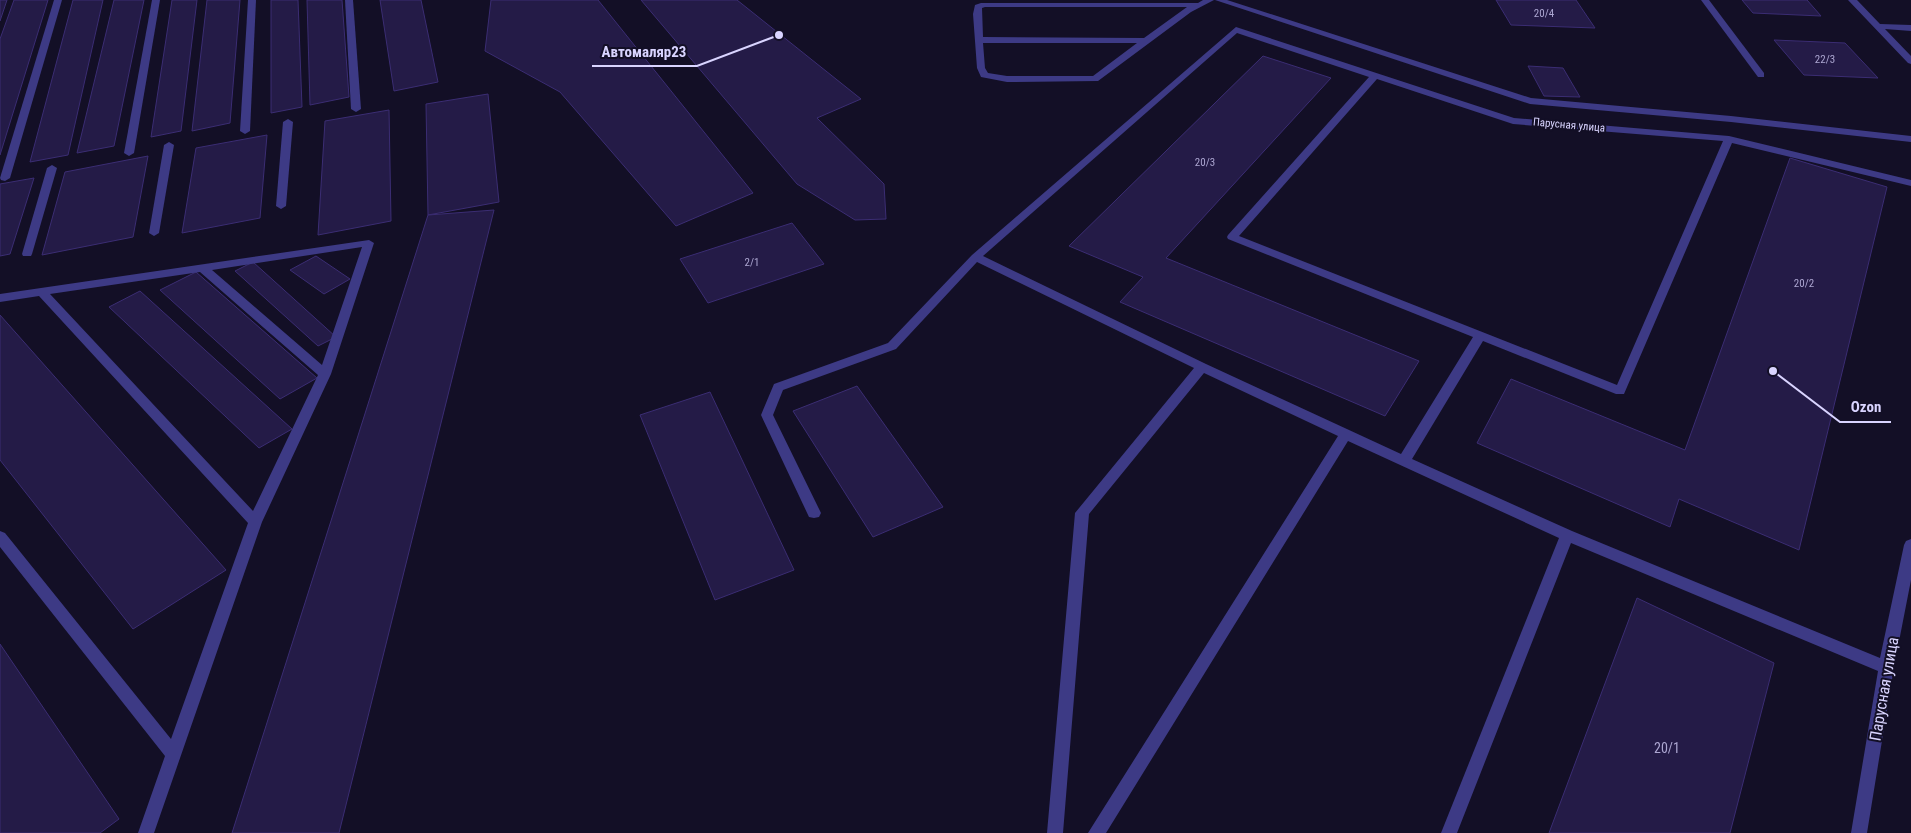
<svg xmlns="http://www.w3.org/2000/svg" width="1911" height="833" font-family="'Roboto Condensed',sans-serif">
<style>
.building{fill:#241b47;stroke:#3b2d73}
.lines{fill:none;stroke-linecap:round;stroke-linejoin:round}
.lane{fill:#3d3a85;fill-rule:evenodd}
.street{fill:#3d3a85;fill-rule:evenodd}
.labels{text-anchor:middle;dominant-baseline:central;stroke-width:4;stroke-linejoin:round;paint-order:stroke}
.number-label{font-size:11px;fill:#aca6d1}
.far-street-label{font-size:11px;fill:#d9d4ff;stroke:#130f26}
.near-number-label{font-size:14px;fill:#aca6d1}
.near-street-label{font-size:16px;fill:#d9d4ff;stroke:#130f26}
.leader{fill:none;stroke:#d9d4ff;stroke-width:2}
.callout-dot{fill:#d9d4ff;stroke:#130f26;stroke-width:2}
.callout-label{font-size:15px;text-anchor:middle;font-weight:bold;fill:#d9d4ff;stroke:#130f26;stroke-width:4;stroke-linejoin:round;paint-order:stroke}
</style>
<rect width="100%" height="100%" fill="#130f26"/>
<g class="building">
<polygon points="0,0 7,0 0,21"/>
<polygon points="14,0 48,0 0,155 0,39"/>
<polygon points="73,0 103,0 68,155 30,162"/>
<polygon points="114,0 144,0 114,146 77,153"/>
<polygon points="172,0 197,0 181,131 151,137"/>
<polygon points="207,0 240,0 230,123 192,131"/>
<polygon points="271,0 298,0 302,107 271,113"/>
<polygon points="307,0 342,0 349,97 310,105"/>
<polygon points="380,0 421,0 438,82 394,91"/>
<polygon points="491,0 598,0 753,193 676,226 560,92 485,51"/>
<polygon points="641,0 737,0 861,99 817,118 884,184 886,219 855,220 797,184"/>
<polygon points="1496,0 1576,0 1595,28 1511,25"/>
<polygon points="1742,0 1807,0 1821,16 1753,13"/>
<polygon points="1774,40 1845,43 1878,78 1804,75"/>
<polygon points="1263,56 1331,78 1166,258 1419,361 1385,416 1120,302 1143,277 1069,246"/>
<polygon points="1528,66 1563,68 1580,97 1544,96"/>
<polygon points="488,94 499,202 428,215 426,104"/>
<polygon points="389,110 391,221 318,235 325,121"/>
<polygon points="267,135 260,218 182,233 196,148"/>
<polygon points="148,156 133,237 42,255 65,172"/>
<polygon points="1790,158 1887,187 1799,550 1679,499 1670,527 1477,443 1511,379 1685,450"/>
<polygon points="34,178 10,254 0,256 0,184"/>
<polygon points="494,210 339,833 232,833 428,215"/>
<polygon points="792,223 824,264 708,303 680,259"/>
<polygon points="316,256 350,279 324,294 290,270"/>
<polygon points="253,262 336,337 318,346 235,271"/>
<polygon points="196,272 317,378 280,399 160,290"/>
<polygon points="140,291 292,429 259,448 109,307"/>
<polygon points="0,315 226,570 133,629 0,460"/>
<polygon points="857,386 943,507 873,537 793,411"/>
<polygon points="710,392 794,570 715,600 640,415"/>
<polygon points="1637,598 1774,663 1730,833 1549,833"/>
<polygon points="0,644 119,819 100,833 0,833"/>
</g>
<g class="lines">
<g class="lane">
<polygon points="54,0 62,0 10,178 5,181 1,180 0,178"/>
<polygon points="152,0 160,0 134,153 129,156 124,153"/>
<polygon points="248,0 256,0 250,131 245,134 240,131"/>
<polygon points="345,0 353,0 361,109 356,112 351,109"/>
<polygon points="1701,0 1709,0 1764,73 1764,77 1758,77"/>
<polygon points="1848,0 1857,0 1880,24 1911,25 1911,31 1885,29 1911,56 1911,64 1908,63"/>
<path d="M1236 27 1514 118 1729 136 1911 180V186L1732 143 1624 394H1616L1483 341 1412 459 1572 531 1880 658 1904 545 1906 541 1911 539V580L1894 667 1867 833H1851L1878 671 1571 543 1457 833H1441L1559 538 1348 441 1106 833H1088L1338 436 1204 373 1089 514 1063 833H1047L1075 513 1194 368 977 262 896 349 783 390 773 415 821 513 819 517 814 518 809 517 761 415 774 384 888 343 972 255ZM1237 33 1369 77 1228 235 1227 237 1228 239 1473 337 1401 454 1206 364 983 256ZM1377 79 1513 124 1723 141 1617 385 1239 236Z"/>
<polygon points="288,119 293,122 286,206 281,209 276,206 283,122"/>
<polygon points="169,142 174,145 159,233 154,236 149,233 164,145"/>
<polygon points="52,165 57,168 32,254 31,256 23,256 22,254 47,168"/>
<path d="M369 240 374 243 331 374 262 522 154 833H138L165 756 0 547V531L5 533 171 739 248 523 39 296 0 302V294ZM362 247 322 365 212 270ZM200 272 318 375 253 511 50 294Z"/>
</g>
<g class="street">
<path d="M1203 0H1214L1191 12 1098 81 1007 82 981 77 977 68 973 14 975 5 981 3H1198ZM985 7H1187L1144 38 983 37 982 8ZM983 43H1137L1093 76H1007L988 73 985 68Z"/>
<polygon points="1215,0 1227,0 1531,98 1731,116 1911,136 1911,142 1731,122 1530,104"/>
</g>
</g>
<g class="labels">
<g class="number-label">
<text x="1544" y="13">20/4</text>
<text x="1825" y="59">22/3</text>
<text x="1205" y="162">20/3</text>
<text x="752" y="262">2/1</text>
<text x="1804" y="283">20/2</text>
</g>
<g class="far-street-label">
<text transform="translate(1569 125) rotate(5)">Парусная улица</text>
</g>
<g class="near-number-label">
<text x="1667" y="748">20/1</text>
</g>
<g class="near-street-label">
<text transform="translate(1884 689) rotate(-80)">Парусная улица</text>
</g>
</g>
<path class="leader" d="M779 35L697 66H592M1773 371L1840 422H1891"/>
<g class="callout-dot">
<circle cx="779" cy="35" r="5"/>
<circle cx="1773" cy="371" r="5"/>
</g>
<g class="callout-label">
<text x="644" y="57">Автомаляр23</text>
<text x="1866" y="412">Ozon</text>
</g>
</svg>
